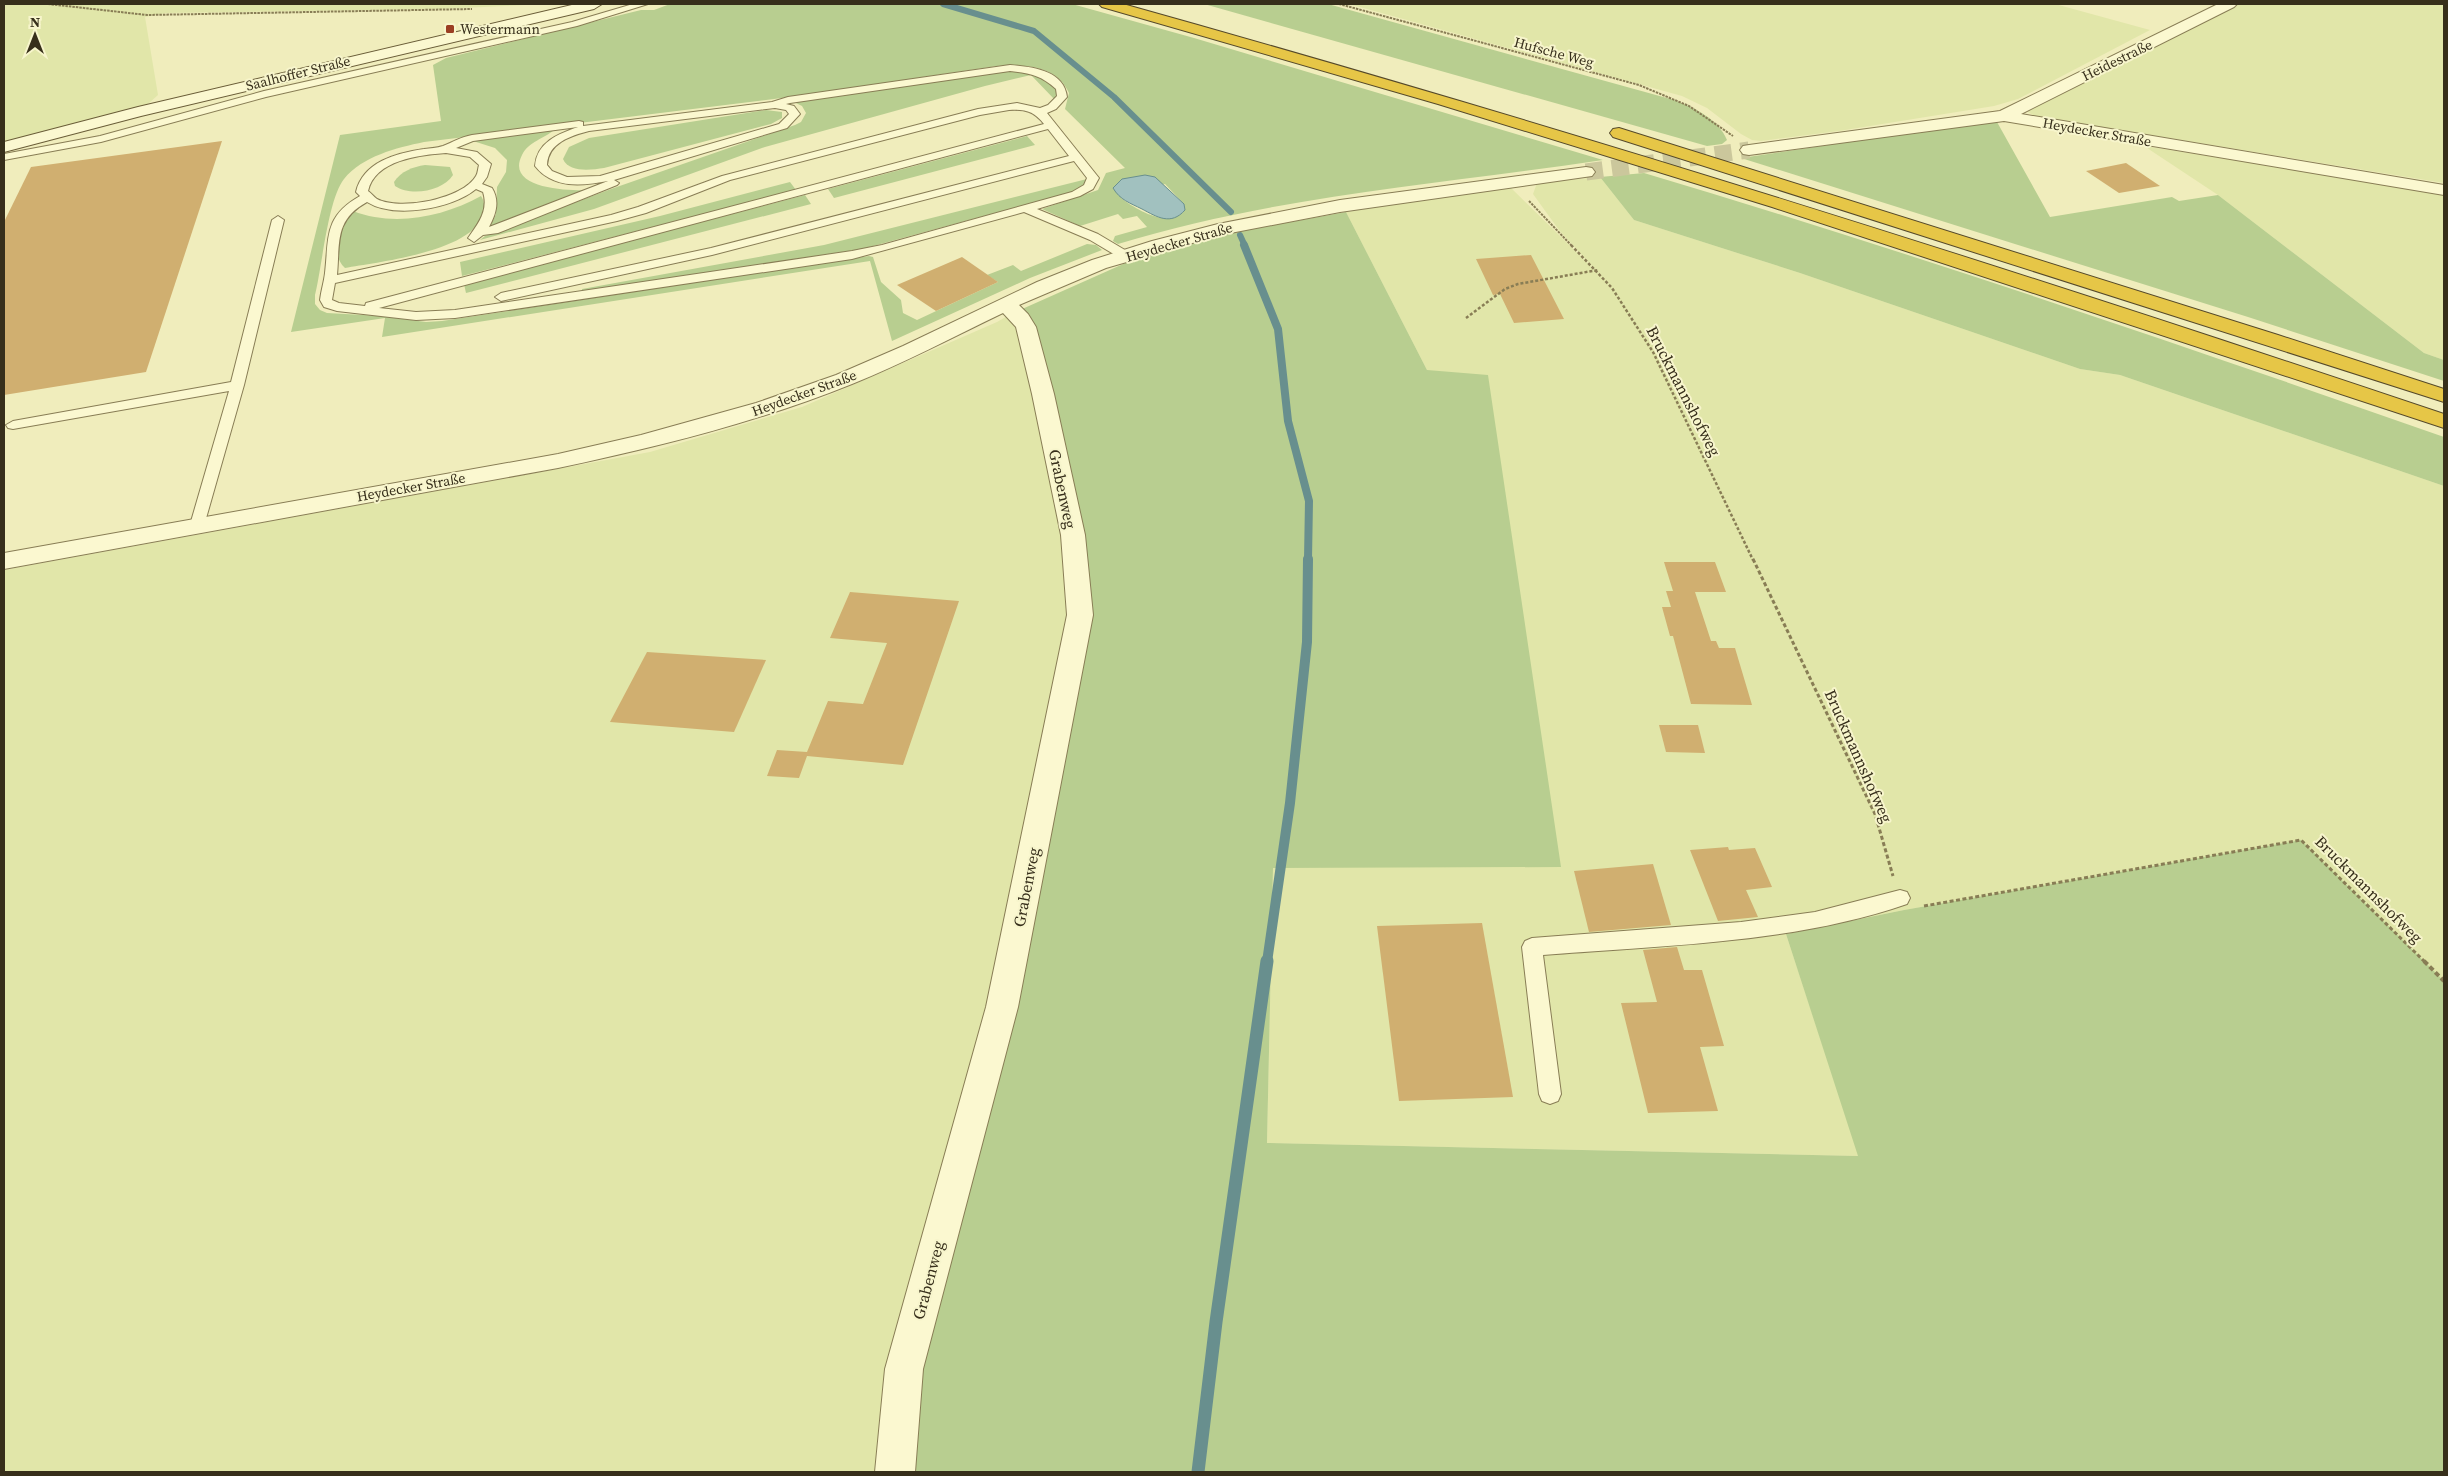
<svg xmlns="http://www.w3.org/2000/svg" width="2448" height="1476" font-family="'Source Serif 4',serif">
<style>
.farmland{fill:#e1e6a9}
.green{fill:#b8ce90;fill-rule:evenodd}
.water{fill:#a1c1bf;stroke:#688f8e}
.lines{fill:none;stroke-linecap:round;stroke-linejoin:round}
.stream-far3{stroke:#688f8e;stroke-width:6}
.stream-far2{stroke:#688f8e;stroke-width:8}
.stream-far1{stroke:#688f8e;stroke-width:10}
.stream{stroke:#688f8e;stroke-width:13}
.building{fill:#d0af70}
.street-tunnel{stroke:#cbc79c;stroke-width:17;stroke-dasharray:17 9;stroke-linecap:butt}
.lane-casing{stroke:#887d55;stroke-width:2}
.street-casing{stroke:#887d55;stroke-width:2}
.secondary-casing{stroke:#6a5d38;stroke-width:2}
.highway-casing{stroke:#55492a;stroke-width:2}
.path-far3{stroke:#887d55;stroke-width:2;stroke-dasharray:2.5 1;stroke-linecap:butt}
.path-far2{stroke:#887d55;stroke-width:2.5;stroke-dasharray:3 2;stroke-linecap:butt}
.path-far1{stroke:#887d55;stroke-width:3;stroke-dasharray:4 2.5;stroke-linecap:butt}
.path{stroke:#887d55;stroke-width:4;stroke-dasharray:5 3;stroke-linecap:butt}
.lane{fill:#fbf8d0;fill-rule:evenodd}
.street{fill:#fbf8d0;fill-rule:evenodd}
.secondary{fill:#fbf8d0;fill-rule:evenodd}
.highway{fill:#e6c647;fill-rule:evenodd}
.poi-dot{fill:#9b3e22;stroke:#f7f5cc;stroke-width:2}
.labels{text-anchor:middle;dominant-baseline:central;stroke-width:4;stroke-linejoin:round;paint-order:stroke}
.far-poi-label{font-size:14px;fill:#372f1b;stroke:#f7f5cc;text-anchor:start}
.far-street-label{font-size:14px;fill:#372f1b;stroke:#f7f5cc}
.street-label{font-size:16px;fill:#372f1b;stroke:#f7f5cc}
</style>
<rect width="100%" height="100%" fill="#f0edbc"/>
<g class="farmland">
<polygon points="4,4 548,4 440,9 166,13 145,17 158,95 139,112 4,147"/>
<polygon points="1349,4 2055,4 2150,30 2018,99 1994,106 1839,131 1761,141 1752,140 1741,134 1707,108 1682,96"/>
<polygon points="2236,4 2444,4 2444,183 2034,116 2028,112 2028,109"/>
<polygon points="2144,146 2444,193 2444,360 2424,353 2218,195"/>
<polygon points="1600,177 1634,220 1800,273 2080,369 2120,375 2444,486 2444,981 2301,840 1904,910 1786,934 1859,1156 1267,1143 1273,867 1560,867 1427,370 1346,212 1509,186 1602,277 1559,230 1533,194 1537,183"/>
<polygon points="1011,314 1043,394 1080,615 904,1369 895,1472 4,1472 4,570 650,452 802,407 997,322"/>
</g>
<g class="green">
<path d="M670 4H1072L1194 38 1603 160C1442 184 1274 196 1118 244L1113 241 1115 236 1147 227 1137 216 1123 219 1118 214 1080 226 1042 209 1098 190 1106 173 1125 168 1065 109 1069 93C1057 65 1024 64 997 66L782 98 424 142C396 148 363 156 344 179 328 199 322 267 315 295V304L320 310 327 313 381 316 426 322 442 321 869 256 873 257 881 282 901 300 903 313 917 320 998 282 987 275 1013 265 1021 271 1087 244 1096 245 1102 250 1030 278 892 341 870 261 382 337 385 318 291 332 340 135 441 121 433 65 446 58 641 10H654ZM1165 184 1184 204 1185 210C1168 229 1137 210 1121 198Z"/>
<path d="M1204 4H1328L1674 100C1695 108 1718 119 1727 140L1722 144 1707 146Z"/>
<polygon points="1018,70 1045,78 1057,89 1055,100 1031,75 985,86 765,147 594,209 480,240 485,236 611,189 795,125 801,122 806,113 802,106 792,101 981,73"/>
<path d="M766 110 782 112V118L771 124 604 168C591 170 569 173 563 159L569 147 589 138Z"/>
<polygon points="1980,122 1997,122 2050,217 2172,197 2179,201 2218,195 2424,353 2444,360 2444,381 2248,317 1741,158"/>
<path d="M554 130C545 138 528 142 522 155 504 190 573 191 591 190L489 229 496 214 497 187 506 172 507 160 495 148 473 141Z"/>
<polygon points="1027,136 1035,145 834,198 828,189"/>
<path d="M425 165 450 167 453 175C443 191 411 197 395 186L394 182C401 171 413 167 425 165Z"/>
<path d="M1644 173C1913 253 2179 344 2444 437V486L2120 375 2080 369 1800 273 1634 220 1600 177Z"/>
<polygon points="1087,179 1085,184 1072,192 862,249 582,291 582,289 824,245"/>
<polygon points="790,182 796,190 462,276 460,262 660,216"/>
<polygon points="805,195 811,204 466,293 464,284"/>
<path d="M481 196C485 202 485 208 483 215 471 252 378 262 345 268 329 254 341 226 353 211 394 227 443 217 481 196Z"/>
<polygon points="1346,212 1427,370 1488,375 1561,867 1273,868 1267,1143 1858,1156 1786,934 1904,910 2301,840 2444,981 2444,1472 895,1472 904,1369 1080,615 1043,394 1011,314 1130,261 1208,237"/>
</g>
<path class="water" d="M1145 175 1155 177 1184 204 1185 210C1171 226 1157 217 1142 209 1130 203 1120 200 1113 188L1122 179Z"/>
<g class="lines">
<g class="stream-far3">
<polyline points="943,4 1034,31 1114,97 1231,212"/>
<polyline points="1240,235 1245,246"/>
</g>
<polyline class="stream-far2" points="1244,245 1278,329 1288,421 1309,501 1308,560"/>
<polyline class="stream-far1" points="1267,962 1290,803 1307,642 1308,559"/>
<polyline class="stream" points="1198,1472 1216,1322 1267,961"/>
</g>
<g class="building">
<polygon points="222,141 146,372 4,395 4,222 31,167"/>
<polygon points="2126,163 2160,186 2119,193 2086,171"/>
<polygon points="1531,255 1564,319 1514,323 1500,294 1493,295 1476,259"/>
<polygon points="962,257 998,282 936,311 897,285"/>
<polygon points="1664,562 1715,562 1726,592 1695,592 1711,641 1716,641 1719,648 1735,648 1752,705 1691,704 1673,636 1670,636 1662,607 1671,607 1666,591 1673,591"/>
<polygon points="850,592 959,601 903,765 807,756 799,778 767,776 777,750 807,752 828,701 863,704 887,643 830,638"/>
<polygon points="647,652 766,660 734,732 610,722"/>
<polygon points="1659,725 1698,725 1705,753 1666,752"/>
<polygon points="1728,847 1729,850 1755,848 1772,887 1746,890 1758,917 1718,921 1690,850"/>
<polygon points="1653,864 1671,925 1589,932 1574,871"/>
<polygon points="1482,923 1513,1097 1399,1101 1377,926"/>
<polygon points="1677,947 1684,970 1702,970 1724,1046 1700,1047 1718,1111 1648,1113 1621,1003 1657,1002 1643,950"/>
</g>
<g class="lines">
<polyline class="street-tunnel" points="1586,172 1749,150"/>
<defs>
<g id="lane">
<polygon points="633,4 648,4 577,26 266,97 101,142 4,160 4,154 100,136 264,91 572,22"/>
<path d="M1010 65C1032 67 1064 70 1067 97L1056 109 1047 113 1099 178 1093 189 1080 196 1037 209 1098 234 1130 253 1132 256 1130 259H1122L1090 240 1024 212 852 259 455 318 416 320 337 311 324 307 320 300C321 291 324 282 325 273 329 237 324 216 360 196L356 192C363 162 396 153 424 149 430 148 437 148 443 146 453 142 461 137 472 135L579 121 583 122V126L772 102 788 97ZM1010 71C1029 73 1041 75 1056 89L1057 96 1048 105 1040 108 1017 103 978 109 722 176 638 207 611 215 337 275C340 243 334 220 367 202 394 219 452 209 476 189L483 192C489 210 478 224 468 238L474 242 483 235 498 233 617 185 619 183 614 180 787 128 800 114 794 106 786 104 790 103ZM775 108 786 110 789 114 779 124 600 176 567 177 552 171 547 165C548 143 570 136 589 131ZM1009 110C1025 109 1034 111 1044 124L366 303 365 306 339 303 332 300 335 283 617 221 646 213 730 180 980 115ZM578 127C558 134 537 142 535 166 553 189 582 186 608 181L489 227C496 214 500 201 492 188L482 184 487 177 491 164 477 152 456 148 473 141ZM1048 129 1069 156 711 248 501 293 495 297 501 301 712 255 1074 161 1087 178 1084 185 1072 192 882 245 852 251 455 310 416 312 379 308ZM446 153 470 157 479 165C478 168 478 173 476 176 463 199 400 211 377 199 374 197 371 193 368 191 375 160 419 155 446 153Z"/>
<polygon points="278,216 284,220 244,385 203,529 193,529 190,525 229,391 13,429 8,428 6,425 13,421 231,382 272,220"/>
<path d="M1900 890 1907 892 1910 898 1907 904C1791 944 1664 945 1543 955L1561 1094 1558 1101 1550 1104 1542 1101 1539 1094 1522 947 1525 941 1532 938 1741 922 1815 912Z"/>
</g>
<g id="street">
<polygon points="2218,4 2237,4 2234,7 2021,114 2444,185 2444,195 2004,121 1749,155 1743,154 1740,150 1743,146 1749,145 2000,111"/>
<path d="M1586 167 1592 168 1595 172 1592 176 1340 212 1220 235 1106 268 1019 305 1028 314 1036 327 1054 394 1085 535 1093 615 1018 1007 923 1369 915 1472H875L885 1369 986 1007 1067 615 1061 535 1032 394 1016 327 1003 313C953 337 904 363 852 384 758 422 658 447 558 468L4 569V553L558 454 641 435 756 403 836 375 903 346 1037 282 1092 260 1152 241 1218 224 1340 200Z"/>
</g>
<polygon id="secondary" points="576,4 602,4 594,9 141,116 4,152 4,142 138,107"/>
<g id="highway">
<path d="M1099 4H1123C1567 128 2007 267 2444 414V428L1772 207 1438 104 1102 7Z"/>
<polygon points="1619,128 2278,335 2444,389 2444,402 1613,137 1610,133 1613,129"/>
</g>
</defs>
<use href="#lane" class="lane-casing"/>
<use href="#street" class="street-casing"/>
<use href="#secondary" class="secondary-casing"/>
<use href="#highway" class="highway-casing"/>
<g class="path-far3">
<polyline points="48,4 147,15 472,9"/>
<polyline points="1339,4 1639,85 1689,106 1733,136"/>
<polyline points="1529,201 1572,246"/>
</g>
<g class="path-far2">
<polyline points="1571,245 1612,288 1653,352 1753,560"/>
<polyline points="1466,318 1505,289 1518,284 1598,270"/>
</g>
<g class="path-far1">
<polyline points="1753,559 1875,814 1893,876"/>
<polyline points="1924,906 2301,840 2425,962"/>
</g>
<polyline class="path" points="2424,961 2444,981"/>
<use href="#lane" class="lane"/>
<use href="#street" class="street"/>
<use href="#secondary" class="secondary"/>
<use href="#highway" class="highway"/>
</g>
<rect class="poi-dot" x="445" y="24" width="10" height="10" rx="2.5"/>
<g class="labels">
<g class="far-poi-label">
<text x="460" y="29">Westermann</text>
</g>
<g class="far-street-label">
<text transform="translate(1554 52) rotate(15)">Hufsche Weg</text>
<text transform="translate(2117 60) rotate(-26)">Heidestraße</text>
<text transform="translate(298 73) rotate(-14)">Saalhoffer Straße</text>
<text transform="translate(2097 132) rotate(10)">Heydecker Straße</text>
<text transform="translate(1179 242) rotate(-16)">Heydecker Straße</text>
<text transform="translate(804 393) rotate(-20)">Heydecker Straße</text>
<text transform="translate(411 487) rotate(-10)">Heydecker Straße</text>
</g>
<g class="street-label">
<text transform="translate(1684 391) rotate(63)">Bruckmannshofweg</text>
<text transform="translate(1063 489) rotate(78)">Grabenweg</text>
<text transform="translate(1859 756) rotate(66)">Bruckmannshofweg</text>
<text transform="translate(1026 887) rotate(-79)">Grabenweg</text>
<text transform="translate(2369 889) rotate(45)">Bruckmannshofweg</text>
<text transform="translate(928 1280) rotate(-75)">Grabenweg</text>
</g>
</g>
<rect width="2448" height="1476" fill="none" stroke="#372f1b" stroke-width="10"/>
<g transform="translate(35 35)" stroke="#f7f5cc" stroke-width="4" paint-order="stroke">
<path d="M0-4L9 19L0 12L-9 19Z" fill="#372f1b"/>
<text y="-8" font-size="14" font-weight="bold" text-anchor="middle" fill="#372f1b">N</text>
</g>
</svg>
